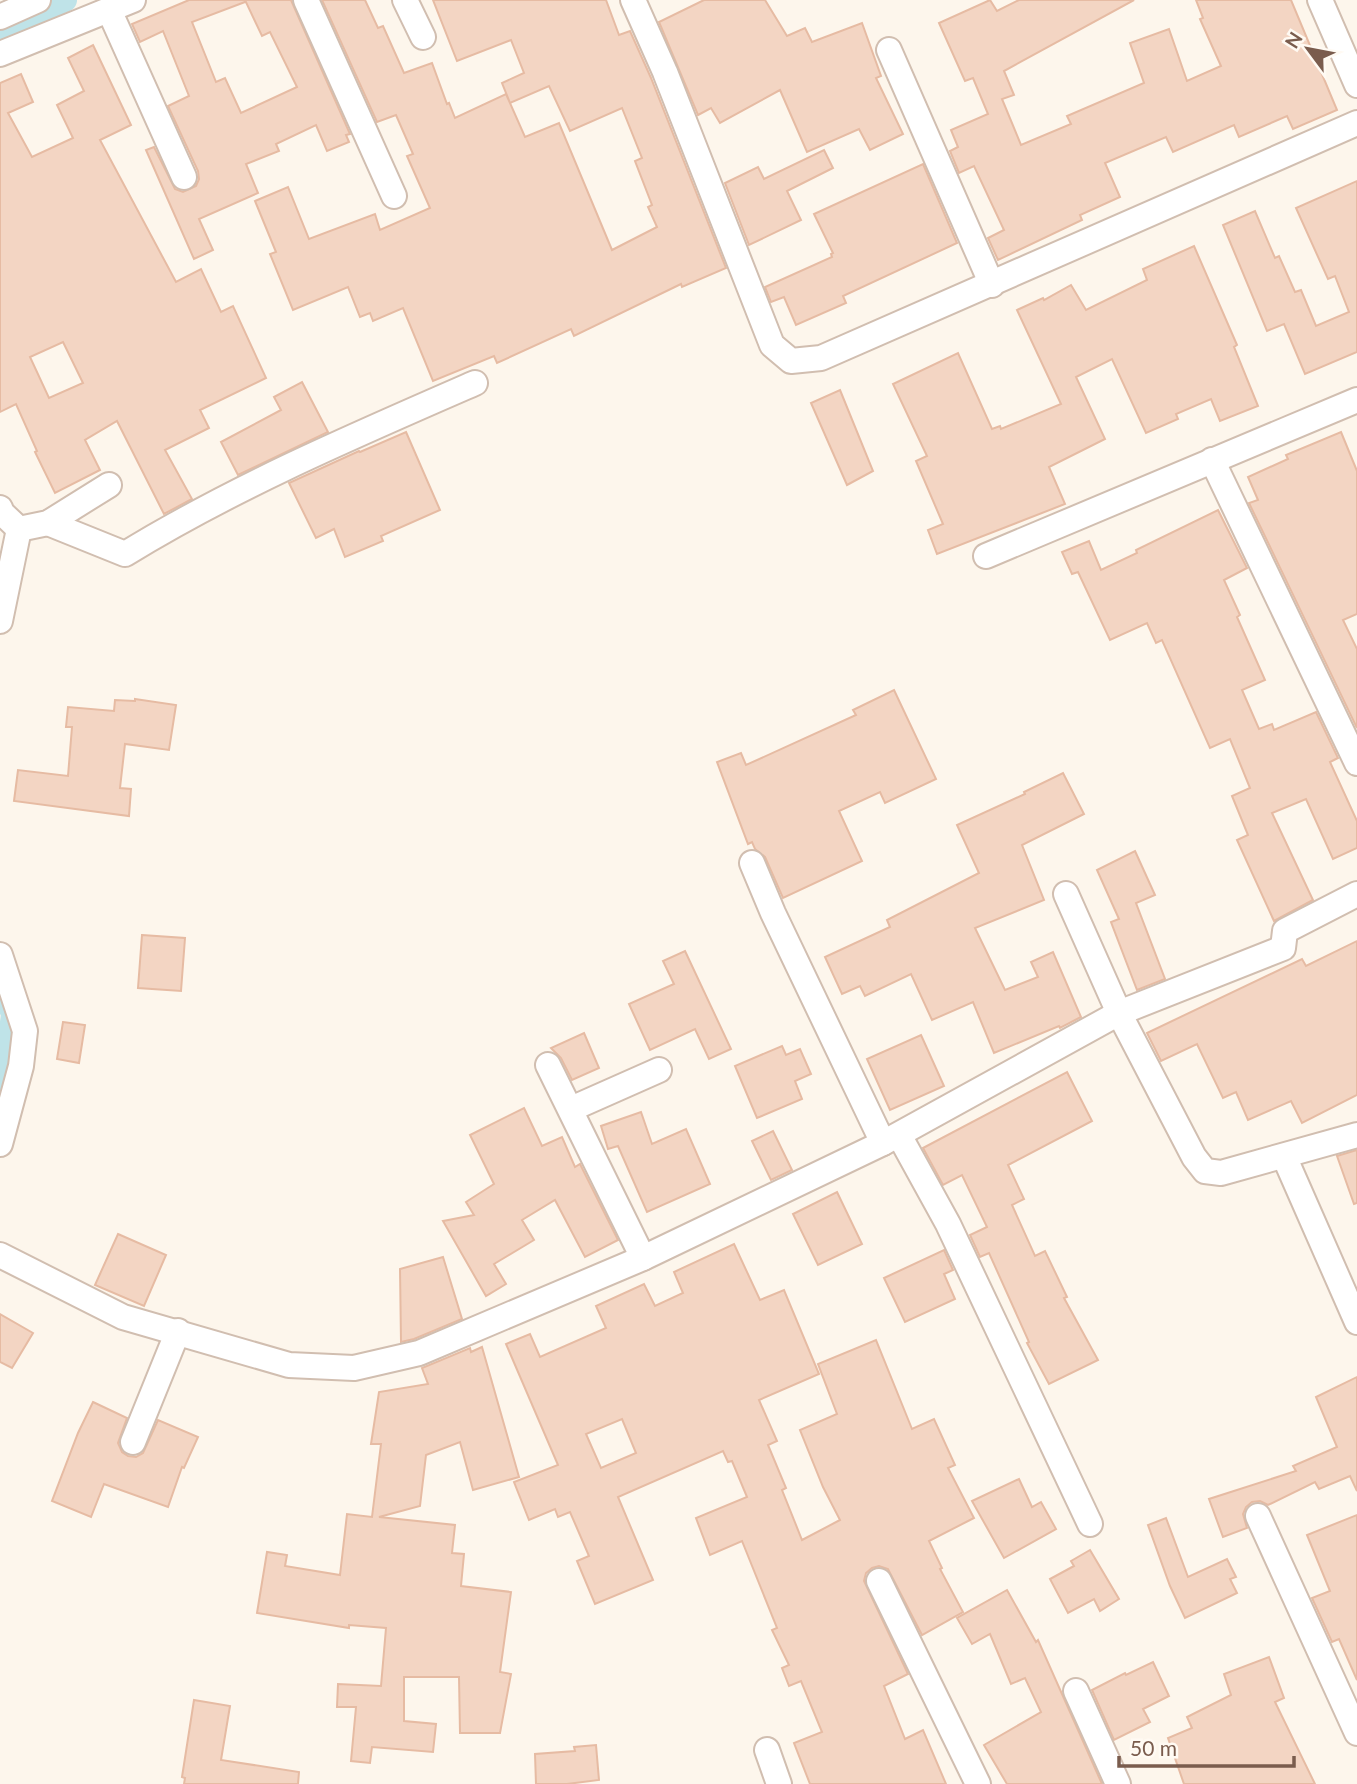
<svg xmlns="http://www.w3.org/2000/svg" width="1357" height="1784" font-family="Lato,sans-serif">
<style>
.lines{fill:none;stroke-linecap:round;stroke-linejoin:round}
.canal{stroke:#bfe3e8;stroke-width:24}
.building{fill:#f3d5c3;stroke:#e6bba3;stroke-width:2;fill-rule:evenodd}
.minor-casing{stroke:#d1beb0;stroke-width:28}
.minor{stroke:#fff;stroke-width:24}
</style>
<rect width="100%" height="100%" fill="#fdf6ec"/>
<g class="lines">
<g class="canal">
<polyline points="0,31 65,0"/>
<polyline points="0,1085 7,1064 13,1014 6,996"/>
</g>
</g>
<g class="building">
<polygon points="189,0 245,0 245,2 192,22 216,82 225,78 241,113 297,87 270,32 262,36 245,0 291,0 350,134 346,135 349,142 327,151 316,125 276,144 279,151 246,164 258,193 199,219 213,250 194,259 146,150 154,147 175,189 183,192 196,186 199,179 198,171 168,106 189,96 163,31 140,42 132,24"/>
<polygon points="322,0 365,0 378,28 383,26 404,73 432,63 447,104 449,103 455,118 506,94 525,137 559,123 612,250 657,227 648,207 652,205 635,161 642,158 622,108 570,131 549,86 510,103 502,83 524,73 511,40 457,61 433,0 606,0 619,35 630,31 651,78 726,268 682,287 681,284 574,336 571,329 497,363 494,356 433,381 403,308 373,321 370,313 360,317 348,287 293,310 270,254 276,252 255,201 288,187 309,239 375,214 380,230 430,208 407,156 413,154 396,115 377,122"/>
<polygon points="704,0 765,0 787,36 805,28 812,42 862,23 881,76 876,78 903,134 870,150 859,129 807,152 780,90 720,123 711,108 698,115 659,22"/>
<polygon points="990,0 997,11 1019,0 1134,0 1004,71 1014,95 1002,99 1021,145 1071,124 1067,116 1144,83 1130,43 1169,29 1187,81 1221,66 1200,19 1203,18 1196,0 1291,0 1337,110 1293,129 1287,116 1239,137 1234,125 1173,152 1166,137 1105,163 1120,197 1080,215 1082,220 998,260 988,238 1004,230 974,166 959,173 950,151 958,147 951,130 988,114 973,78 965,81 939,23"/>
<path d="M93 45 131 125 100 140 176 282 201 269 221 312 233 306 266 378 200 410 209 428 165 450 192 499 164 514 117 421 85 440 100 470 55 493 35 452 37 451 16 404 0 412V83L21 74 33 102 8 113 32 157 73 138 57 105 84 91 68 58ZM63 342 83 383 49 398 30 357Z"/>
<polygon points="824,150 833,168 787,191 801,220 749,245 725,183 758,167 764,179"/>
<polygon points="923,164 957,243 843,296 846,303 796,325 784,297 771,302 765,287 832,257 831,254 833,253 814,214"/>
<polygon points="1357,181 1357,352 1305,374 1284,324 1267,331 1223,225 1255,211 1275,258 1279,256 1295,292 1301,290 1316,326 1349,312 1335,276 1328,279 1296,208"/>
<polygon points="1194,246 1237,345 1234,347 1258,406 1220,421 1211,399 1176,414 1178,419 1146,433 1112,359 1076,377 1105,439 1049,467 1065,504 937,554 928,530 943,524 916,461 927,456 893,384 958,353 992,429 1000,426 1001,429 1061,404 1017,310 1043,298 1044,300 1071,285 1086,310 1147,280 1143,269"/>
<polygon points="302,382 328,432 238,475 221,442 281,410 274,397"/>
<polygon points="840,390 873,471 847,485 811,403"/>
<polygon points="406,432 440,510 381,536 383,541 345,557 334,529 316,538 289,483 359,451 360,452"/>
<polygon points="1341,432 1357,471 1357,614 1343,620 1357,649 1357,728 1249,503 1258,500 1248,477 1288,459 1286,455"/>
<polygon points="1218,510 1247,568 1224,580 1240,615 1237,617 1265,680 1242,690 1259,729 1272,724 1274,730 1316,712 1338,758 1330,762 1357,821 1357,848 1333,859 1306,799 1272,813 1313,900 1274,921 1237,840 1248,835 1232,796 1250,788 1230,739 1210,748 1162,640 1156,643 1147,623 1110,640 1078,572 1072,574 1062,552 1089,541 1101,570 1137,553 1136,550"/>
<polygon points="894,690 936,779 885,803 880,792 839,811 862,861 783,898 765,857 755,849 752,842 748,844 717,762 741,753 746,765 856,715 853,710"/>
<polygon points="135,699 176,705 169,750 125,744 120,788 131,789 129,816 14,801 18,770 68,776 72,727 66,727 68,707 114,711 115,700 135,701"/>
<polygon points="1063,773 1084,814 1022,845 1044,900 975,928 1005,990 1038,977 1031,962 1053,952 1081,1017 1060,1028 1059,1026 994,1053 973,1002 932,1020 911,974 865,996 860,986 842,994 825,957 890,927 887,920 979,873 957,825 1025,794 1024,792"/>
<polygon points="1135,851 1155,895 1136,903 1165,979 1137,990 1111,922 1119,919 1097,870"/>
<polygon points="142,935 185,938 181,991 138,988"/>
<polygon points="1357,941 1357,1095 1302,1123 1291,1101 1248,1120 1236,1092 1223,1098 1197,1044 1161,1061 1147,1033 1302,959 1306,966"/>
<polygon points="685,951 731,1049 709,1059 695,1029 650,1050 629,1004 674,984 663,961"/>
<polygon points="63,1022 85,1025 79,1063 57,1059"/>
<polygon points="584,1033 599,1068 572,1080 561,1058 551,1048"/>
<polygon points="921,1035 944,1086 890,1110 867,1059"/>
<polygon points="782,1046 786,1055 800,1049 811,1074 795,1081 802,1099 757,1118 735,1066"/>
<polygon points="1067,1072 1092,1121 1008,1165 1024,1199 1012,1205 1035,1256 1045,1251 1067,1297 1064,1298 1098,1360 1049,1384 1027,1343 1029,1342 989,1253 980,1257 970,1235 987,1227 962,1175 943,1185 923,1148"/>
<polygon points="524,1108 542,1146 562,1137 575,1167 580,1164 618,1240 585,1257 555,1200 522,1220 534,1240 494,1264 506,1284 486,1296 443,1221 474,1215 466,1202 494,1184 470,1135"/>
<polygon points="641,1112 652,1144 686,1129 710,1184 647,1212 618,1146 608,1149 601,1126"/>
<polygon points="773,1131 792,1170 771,1180 752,1141"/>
<polygon points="1357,1150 1357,1203 1354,1204 1337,1156"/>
<polygon points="837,1192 862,1244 818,1265 793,1214"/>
<polygon points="118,1234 166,1255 144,1306 95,1285"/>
<path d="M734 1244 760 1300 784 1290 819 1374 759 1400 777 1441 768 1445 786 1488 782 1490 802 1540 840 1520 823 1487 800 1430 837 1414 818 1364 876 1340 912 1429 934 1419 955 1465 948 1468 974 1518 929 1541 942 1568 940 1569 963 1612 922 1635 888 1569 879 1566 872 1568 866 1573 864 1581 908 1674 884 1686 905 1739 923 1730 946 1784H810L794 1743 822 1732 801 1681 789 1686 782 1668 789 1665 772 1630 777 1628 742 1541 710 1555 696 1518 747 1497 732 1461 728 1462 723 1451 618 1497 653 1580 595 1604 577 1561 589 1556 570 1512 558 1517 555 1509 529 1520 514 1482 558 1465 506 1344 530 1334 540 1357 606 1328 596 1306 644 1284 655 1306 683 1293 674 1272ZM622 1419 636 1453 601 1468 586 1434Z"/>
<polygon points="944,1250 953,1270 944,1274 955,1299 905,1322 884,1278"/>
<polygon points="443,1257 462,1319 414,1339 401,1342 400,1269"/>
<polygon points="0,1314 33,1333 12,1368 0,1362"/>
<polygon points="482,1347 519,1477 473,1490 460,1442 426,1455 420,1506 379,1517 455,1525 452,1553 464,1554 461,1586 511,1592 500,1672 511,1674 500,1733 460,1733 459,1677 404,1677 404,1721 436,1724 433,1752 372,1747 370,1763 351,1761 356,1707 337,1707 338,1684 381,1686 386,1628 349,1625 349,1628 257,1613 267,1552 287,1555 285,1566 340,1575 347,1514 372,1517 381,1444 371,1444 379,1392 428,1384 422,1368 470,1348 471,1352"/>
<polygon points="1357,1377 1357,1491 1350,1476 1319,1489 1315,1482 1268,1505 1260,1501 1252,1502 1246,1507 1243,1514 1247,1528 1223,1537 1209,1499 1296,1471 1293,1466 1337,1447 1316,1397"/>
<polygon points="93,1402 127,1418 118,1443 122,1452 128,1456 136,1457 143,1453 158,1420 198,1437 184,1468 182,1467 168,1507 104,1484 91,1517 52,1501 78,1433"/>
<polygon points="1019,1479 1032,1507 1041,1502 1056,1529 1004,1558 972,1501"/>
<polygon points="1357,1515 1357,1680 1339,1639 1332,1642 1312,1598 1330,1591 1307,1535"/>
<polygon points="1166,1518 1188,1577 1227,1559 1236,1577 1230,1579 1237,1593 1185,1618 1170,1586 1148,1525"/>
<polygon points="1090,1550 1119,1599 1100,1611 1094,1599 1068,1613 1050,1579 1074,1566 1071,1561"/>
<polygon points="1007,1590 1036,1642 1038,1640 1102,1784 1007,1784 984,1745 1041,1712 1025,1678 1011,1684 990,1634 972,1644 957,1618"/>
<polygon points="1269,1657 1284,1698 1275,1702 1315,1784 1184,1784 1168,1738 1192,1728 1187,1717 1231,1695 1224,1674"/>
<polygon points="1153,1662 1169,1696 1143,1709 1150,1722 1114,1740 1092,1690 1125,1673 1126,1675"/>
<polygon points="194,1700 230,1706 221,1760 299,1772 298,1784 184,1784 185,1778 182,1777"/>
<polygon points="596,1745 599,1780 567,1784 536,1784 535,1754 575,1751 574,1747"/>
</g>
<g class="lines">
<defs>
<g id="minor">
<polyline points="306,0 394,196"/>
<polyline points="405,0 423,37"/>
<polyline points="633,0 665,72 772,345 791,361 821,358 1357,123"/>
<polyline points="1320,0 1357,85"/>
<polyline points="109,10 184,177"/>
<polyline points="0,17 38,0"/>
<polyline points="889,50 992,285"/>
<polyline points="0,54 133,0"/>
<polyline points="1212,460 1357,763"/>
<polyline points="0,508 2,513 19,529"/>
<path d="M48 523 125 554C236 486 356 435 475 383"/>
<polyline points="19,529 48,523 109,485"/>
<polyline points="986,556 1357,400"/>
<polyline points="0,621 19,529"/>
<polyline points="752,863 773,913 883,1143"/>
<polyline points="1066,894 1119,1013 1194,1157 1205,1171 1221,1173 1357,1135"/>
<polyline points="0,955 25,1031 21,1066 0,1144"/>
<polyline points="548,1065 643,1258"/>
<polyline points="571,1109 659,1070"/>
<polyline points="899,1135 948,1224 1090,1524"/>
<polyline points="1284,1156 1357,1322"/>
<polyline points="0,1255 123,1317 289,1365 354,1368 419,1353 643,1258 883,1143 1119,1013 1283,948 1285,931 1357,894"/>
<polyline points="133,1442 178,1331"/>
<polyline points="1258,1516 1357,1733"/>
<polyline points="879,1581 978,1784"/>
<polyline points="1076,1691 1118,1784"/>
<polyline points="767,1750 779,1784"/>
</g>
</defs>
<use href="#minor" class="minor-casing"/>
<use href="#minor" class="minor"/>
</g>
<g transform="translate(1308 49) rotate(302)" stroke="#fffaf3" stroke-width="5" paint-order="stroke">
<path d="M0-5L12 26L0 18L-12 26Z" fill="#7a5c4d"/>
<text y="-10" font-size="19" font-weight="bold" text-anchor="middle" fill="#7a5c4d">N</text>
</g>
<path d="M1119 1756v10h175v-10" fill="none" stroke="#7a5c4d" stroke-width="3.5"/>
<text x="1130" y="1756" font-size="21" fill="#7a5c4d" stroke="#fffaf3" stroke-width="5" paint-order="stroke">50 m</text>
</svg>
